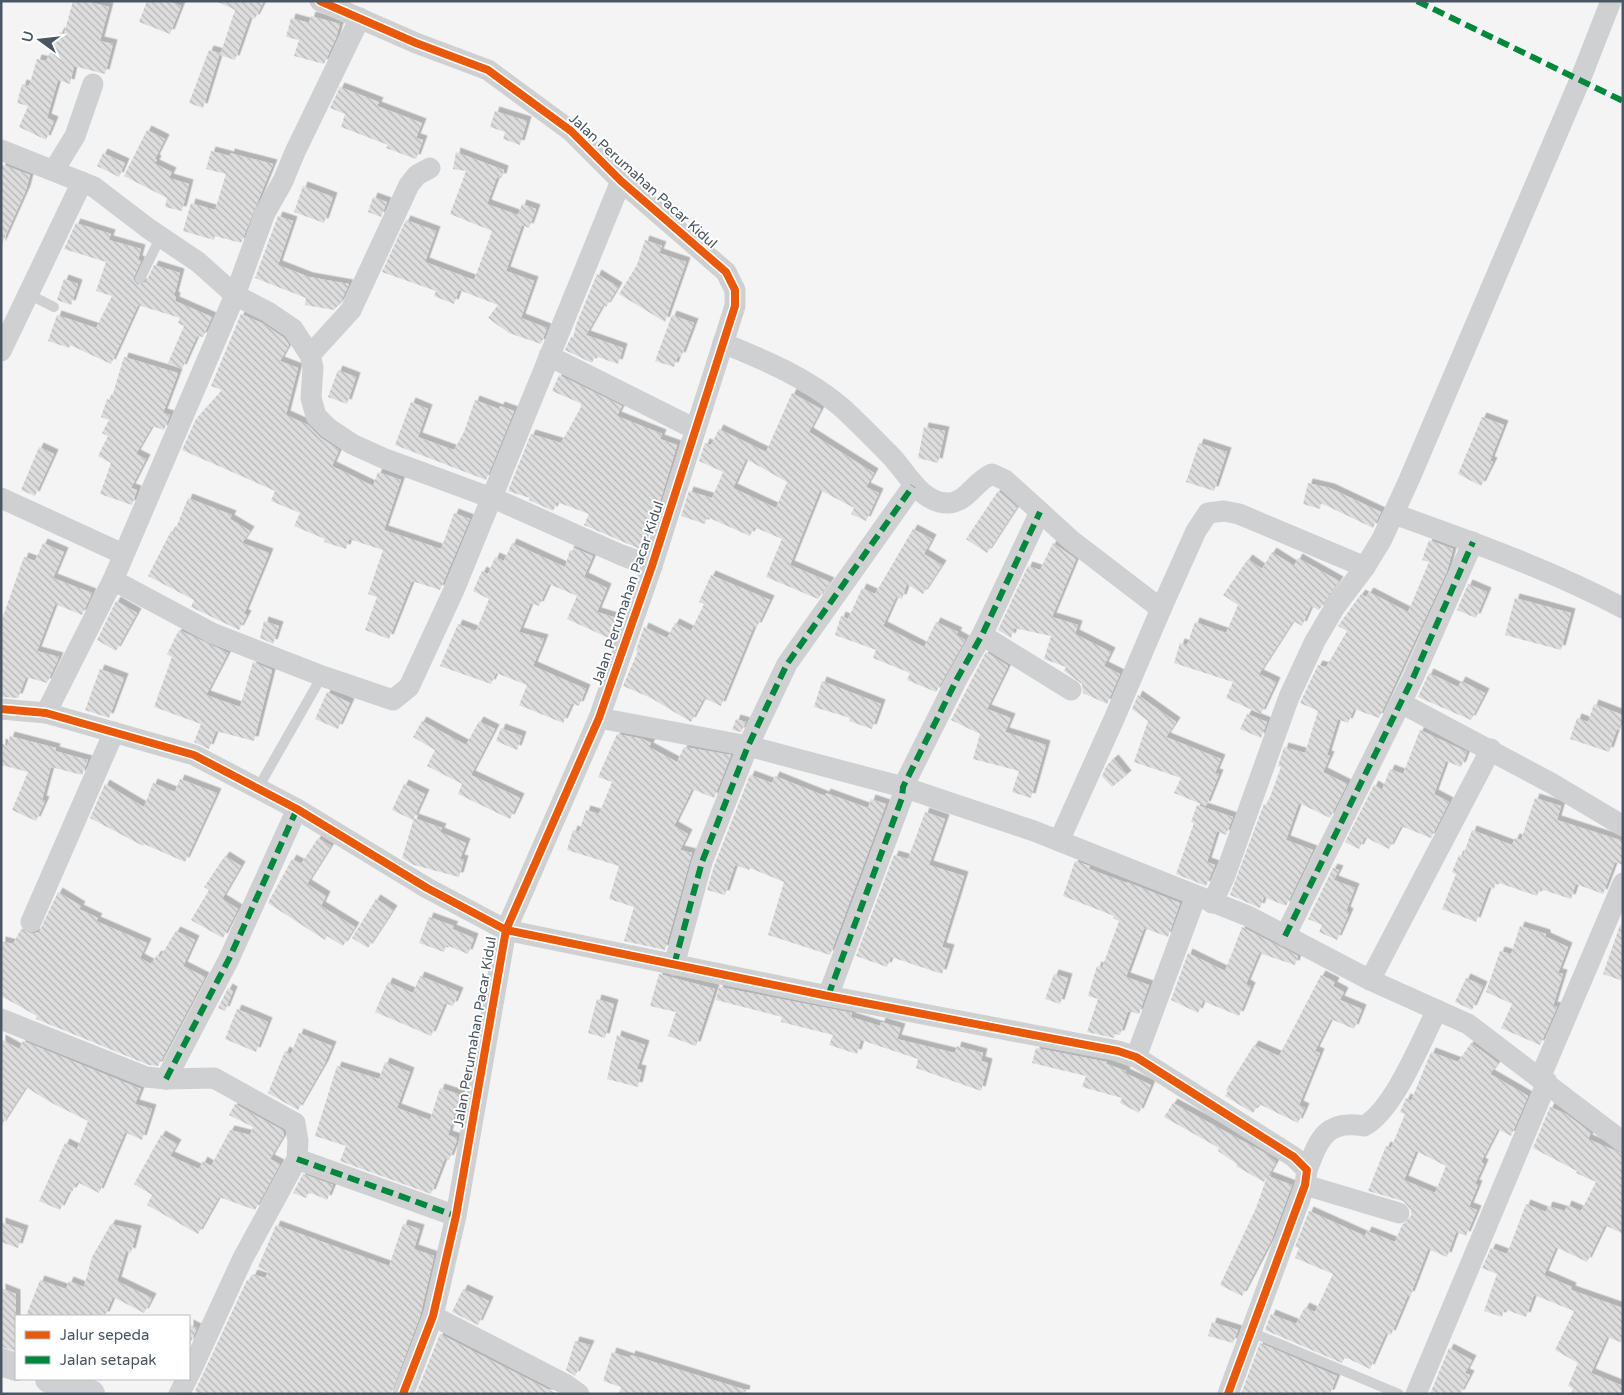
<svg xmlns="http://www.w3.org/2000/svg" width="1624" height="1395" font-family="'Varela Round',sans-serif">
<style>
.building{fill:url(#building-back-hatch);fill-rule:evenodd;filter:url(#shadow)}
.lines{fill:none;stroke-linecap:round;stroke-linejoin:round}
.lane{stroke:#ced0d2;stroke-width:10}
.street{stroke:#ced0d2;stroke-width:21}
.secondary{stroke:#ced0d4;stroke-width:28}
.quiet{stroke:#00873e;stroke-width:6;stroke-dasharray:12 6;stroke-linecap:butt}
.cycleway-casing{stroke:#fff;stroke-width:11}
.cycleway{stroke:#e8590c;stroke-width:8}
.labels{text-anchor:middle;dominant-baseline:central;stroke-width:4;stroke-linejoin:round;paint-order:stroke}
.street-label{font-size:14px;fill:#4a5661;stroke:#fff}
</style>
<defs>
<pattern id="building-back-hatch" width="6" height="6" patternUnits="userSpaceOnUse" patternTransform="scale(1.25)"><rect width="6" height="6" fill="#ddddde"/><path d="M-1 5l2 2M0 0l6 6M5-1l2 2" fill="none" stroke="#b5b6b7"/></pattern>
<filter id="shadow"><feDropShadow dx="4.5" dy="-4.5" stdDeviation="0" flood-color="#0004"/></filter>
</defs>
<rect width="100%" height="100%" fill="#f4f4f4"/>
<g class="building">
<polygon points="73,1 86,1 109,7 100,41 113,44 105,74 74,66 70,84 58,80 47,118 54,121 46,140 19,127 28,106 17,103 22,84 29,86 37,59 46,61 60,32 64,34"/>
<polygon points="147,1 168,1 181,6 170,34 139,22"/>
<polygon points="216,1 264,1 255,19 250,17 235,60 220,55 235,10"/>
<polygon points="311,16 340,24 336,38 324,64 294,56 299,40 286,37 291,18 309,23"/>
<polygon points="209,50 220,53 203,108 189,103"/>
<polygon points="340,87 379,102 377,106 422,123 416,138 423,140 416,159 386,148 388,145 341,127 345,114 330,108"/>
<polygon points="495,111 527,121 520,145 503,139 505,132 490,127"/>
<polygon points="147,130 165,139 155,159 157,160 155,164 172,172 169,178 189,184 182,211 165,207 167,198 124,176"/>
<polygon points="211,151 230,156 230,153 273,164 241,243 215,236 214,240 183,231 191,203 215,210 226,174 206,169"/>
<polygon points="456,152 504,170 502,178 497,177 487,204 518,215 522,204 536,209 529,228 522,225 506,271 534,281 521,318 547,328 541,344 509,333 488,318 498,305 459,290 454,304 434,296 436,291 382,272 406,220 436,231 425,262 474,280 492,231 450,214 466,171 453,169"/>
<polygon points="103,153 125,163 119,177 97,166"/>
<polygon points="1,164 30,175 26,190 1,246"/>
<polygon points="303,186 333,197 324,223 294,212"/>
<polygon points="373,197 387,202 381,217 368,212"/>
<polygon points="278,216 293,221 278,265 309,277 349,284 340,303 334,310 305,305 306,298 255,278"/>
<polygon points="76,223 111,234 109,240 141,249 138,260 141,261 133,279 137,285 146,282 154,265 180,273 174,296 176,297 175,301 212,317 203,337 197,336 182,369 168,363 184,326 178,323 180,318 138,305 111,364 70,345 69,348 48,341 57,315 96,328 112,296 96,291 106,262 64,249"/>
<polygon points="645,240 662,246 659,253 686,262 665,322 619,294 637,265"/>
<polygon points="597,274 618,287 606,307 603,305 586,335 623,348 618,364 595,356 592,363 565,350 571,337 573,338 576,325"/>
<polygon points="64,279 78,284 71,305 57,300"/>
<polygon points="241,314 262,323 284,338 289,345 280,361 298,368 286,415 308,425 321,438 339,450 332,466 373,486 378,472 401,480 384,530 441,549 454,513 470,519 440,590 412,581 389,639 365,630 377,597 368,594 383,550 349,539 346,549 324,542 325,539 294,526 300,513 271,501 275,491 182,450 196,419 222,390 211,386"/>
<polygon points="672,315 694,323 681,357 678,356 674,367 655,361"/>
<polygon points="124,357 178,373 163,413 170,415 164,430 152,426 136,454 146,459 131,488 137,490 132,505 100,494 111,463 98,456 108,436 102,433 109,420 101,417 107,399 111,400"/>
<polygon points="338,370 356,377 347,404 328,397"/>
<polygon points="559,375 622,406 617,416 662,434 660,439 677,445 658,508 640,549 584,525 589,514 557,502 553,511 529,500 530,498 508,491 531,434 561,443 581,407 580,403 552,391"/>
<path d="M792 393 821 409 809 432 874 473 866 487 879 493 866 521 851 514 854 508 820 490 790 565 830 582 818 599 766 577 782 539 754 527 750 536 707 517 705 524 681 516 689 491 712 498 723 472 699 461 705 443 711 445 719 429 766 452ZM746 459 787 482 776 508 733 488Z"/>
<polygon points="475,400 499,409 500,406 514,411 486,480 395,445 411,402 428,409 418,437 454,450 464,432"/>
<polygon points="1482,417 1504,425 1490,461 1493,462 1481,486 1458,474"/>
<polygon points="924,427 945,431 938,463 918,458"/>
<polygon points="1199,443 1227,452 1214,491 1186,482"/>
<polygon points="39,447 54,454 35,496 21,490"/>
<polygon points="1308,483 1330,488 1381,512 1373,528 1321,503 1320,509 1303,504"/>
<polygon points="998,491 1017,507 987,553 966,539"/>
<polygon points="188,498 232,515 230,519 250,531 242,543 269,553 244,614 247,615 239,630 191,607 194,600 148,576 171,531 174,533"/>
<polygon points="913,529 932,539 924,554 942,565 923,594 907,584 902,599 896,597 883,626 924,647 936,622 958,632 956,635 965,640 936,692 907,680 910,673 873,658 876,650 835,635 841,616 848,619 862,588 875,594"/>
<polygon points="1429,540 1453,549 1447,571 1379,718 1354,709 1348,723 1338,719 1327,755 1330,756 1323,772 1347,784 1330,818 1299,803 1286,840 1313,850 1286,906 1264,897 1260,908 1230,895 1264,804 1267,805 1281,767 1278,766 1284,747 1305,753 1318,711 1300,703 1318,665 1326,667 1347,631 1338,626 1361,594 1366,597 1369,592 1408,612 1429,562 1422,560"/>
<polygon points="43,543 64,552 53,578 92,593 82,615 55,604 37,651 59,657 47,683 26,677 18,698 1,697 1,622 24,557 35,561"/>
<polygon points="512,543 565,567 570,550 573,551 574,548 593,556 584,577 607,588 597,612 620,619 613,640 567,619 577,596 549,584 539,606 531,603 519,632 544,639 533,666 586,689 579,706 572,703 563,723 519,705 527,685 496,673 491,684 440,666 458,624 476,631 489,599 473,591 482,571 488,574 495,557 504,561"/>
<polygon points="1053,543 1076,559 1052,617 1078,625 1075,634 1111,652 1104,666 1120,674 1107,704 1083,693 1082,684 1064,671 1066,667 1044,659 1051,636 1014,628 1011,638 998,630 1028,566 1040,570"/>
<polygon points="1272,552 1294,566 1298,558 1339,581 1319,610 1311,606 1302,626 1293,621 1259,674 1276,682 1261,714 1226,698 1233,682 1174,663 1180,643 1187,645 1195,622 1226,633 1238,605 1223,595 1248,559 1262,569"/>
<polygon points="711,575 770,600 757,627 754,626 721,706 704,698 691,722 651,698 623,686 638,651 636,650 644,627 667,638 675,623 691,631 704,604 699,602"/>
<polygon points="1468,584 1487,592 1476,618 1457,610"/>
<polygon points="1515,598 1571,613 1561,650 1505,635"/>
<polygon points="116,601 137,613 116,651 97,640"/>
<polygon points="264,621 279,626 273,644 260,638"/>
<polygon points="179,630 228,653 206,695 240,707 253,662 272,670 254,741 216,731 209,749 194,742 201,724 154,707 172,657 167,654"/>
<polygon points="986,652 1008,666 987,709 1011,718 1005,732 1046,745 1031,798 1012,792 1019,771 973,759 980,734 951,720"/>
<polygon points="100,669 124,678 109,718 85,710"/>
<polygon points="1429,673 1458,687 1461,681 1485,693 1471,720 1418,697"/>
<polygon points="822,681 881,704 872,729 849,721 850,718 814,707"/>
<polygon points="327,692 350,703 338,729 315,719"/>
<polygon points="1138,695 1176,722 1166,737 1221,759 1215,773 1219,774 1206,806 1174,793 1181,778 1134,762 1148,721 1132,709"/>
<polygon points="1594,704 1623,715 1619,730 1617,729 1609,752 1570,739 1577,718 1588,722"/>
<polygon points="1247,714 1267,722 1261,738 1240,729"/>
<polygon points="736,719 746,722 741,732 732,730"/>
<polygon points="422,721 466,745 479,721 495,729 471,775 520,798 510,819 458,794 462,784 427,766 435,750 413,737"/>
<polygon points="501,728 522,736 517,750 496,741"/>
<polygon points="1420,730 1467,752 1461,767 1446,761 1434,794 1449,802 1431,838 1401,826 1389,849 1365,837 1359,849 1345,842 1374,785 1382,790 1390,769 1403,774"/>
<polygon points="617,734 643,739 651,743 649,747 677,762 684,747 731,755 714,798 692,789 674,826 688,834 680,850 692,853 665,950 624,941 634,907 609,899 619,866 567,850 573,830 579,832 586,810 599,814 612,782 598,777"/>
<polygon points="10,736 56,748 55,751 88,760 82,775 51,767 42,800 45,801 36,821 12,810 28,772 1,765 1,743 7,746"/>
<polygon points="1114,759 1127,775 1112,787 1102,776 1107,765"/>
<polygon points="750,775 772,783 775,776 825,796 826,793 868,808 871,799 886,804 830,955 768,935 784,882 750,868 749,870 735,865 725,895 707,890 714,866"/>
<polygon points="180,779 217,793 185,862 144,844 143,846 90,818 105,784 144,807 153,783 175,792"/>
<polygon points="404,784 425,794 413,820 392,810"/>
<polygon points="1535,798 1561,806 1557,820 1623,841 1623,865 1615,862 1603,894 1576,884 1571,899 1540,889 1537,896 1496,882 1494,889 1489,887 1476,922 1442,909 1456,874 1452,872 1459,855 1463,856 1472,830 1512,845 1515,838 1521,840"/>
<polygon points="1197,805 1233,817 1226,835 1217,831 1207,862 1215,865 1206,886 1176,874 1194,823 1191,822"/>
<polygon points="925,812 945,819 929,865 964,876 942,947 950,949 942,974 891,957 887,967 856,956 894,855 908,859"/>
<polygon points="414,818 442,828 440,832 466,843 460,859 464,860 459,877 414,865 402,858"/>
<polygon points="318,838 331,846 307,884 326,896 321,906 355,927 343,946 327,936 325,940 268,903 292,859 301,864"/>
<polygon points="225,856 241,866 222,899 238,909 223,938 191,920 209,890 204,887"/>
<polygon points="1075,861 1090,866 1089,869 1127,883 1127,882 1180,903 1168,937 1144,928 1126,977 1149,985 1139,1014 1128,1011 1120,1035 1115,1034 1114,1038 1087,1032 1098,999 1088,996 1097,966 1102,968 1119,921 1113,918 1114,916 1063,896"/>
<polygon points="1333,868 1339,870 1334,880 1355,888 1346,911 1349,913 1337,940 1319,932 1322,925 1308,919"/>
<polygon points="58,892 81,906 79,909 98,918 96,921 147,943 140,958 151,964 157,955 160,957 176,931 195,940 183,966 205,977 158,1066 149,1065 36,1019 37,1016 1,996 1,941 13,944 21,929 32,934 39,932"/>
<polygon points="376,899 393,910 368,948 352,938"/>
<polygon points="429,917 454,926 452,929 474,938 468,954 446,945 444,952 419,943"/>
<polygon points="1620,925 1623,926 1623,981 1603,974"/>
<polygon points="1520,926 1546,934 1546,937 1568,947 1558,973 1563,974 1553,1006 1557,1007 1540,1045 1501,1028 1512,1004 1486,992 1500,951 1511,954"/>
<polygon points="1242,927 1298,956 1295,965 1259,953 1246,984 1251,987 1239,1016 1203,1001 1198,1013 1171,1000 1188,953 1225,971"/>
<polygon points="659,974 715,989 696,1046 668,1036 676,1012 650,1006"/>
<polygon points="1054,974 1068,978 1060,1004 1045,999"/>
<polygon points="1321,975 1335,982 1333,986 1344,992 1340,1000 1362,1009 1354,1029 1331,1019 1315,1051 1320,1053 1299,1105 1305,1108 1298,1123 1259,1104 1253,1113 1225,1096 1228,1091 1226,1090 1254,1045 1279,1056"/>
<polygon points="420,976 459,992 453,1006 445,1003 431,1036 375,1012 388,982 413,993"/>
<polygon points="1466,978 1483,986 1472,1010 1455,1002"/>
<polygon points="719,987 852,1013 851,1017 880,1026 881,1022 901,1028 897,1039 955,1053 957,1046 983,1053 981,1061 988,1063 981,1091 916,1068 918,1059 861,1040 857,1054 829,1045 833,1035 781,1022 782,1017 716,1000"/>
<polygon points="228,988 233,991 225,1011 218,1008"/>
<polygon points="597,999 614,1004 605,1038 588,1033"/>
<polygon points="237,1009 268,1022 256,1052 225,1039"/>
<polygon points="299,1033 332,1046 324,1065 298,1110 268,1093 285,1051 291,1054"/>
<polygon points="617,1035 645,1045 637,1069 642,1070 638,1087 607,1079"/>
<polygon points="1,1039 19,1049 23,1041 141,1089 135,1104 152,1109 142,1140 125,1132 99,1193 77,1182 72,1192 69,1191 60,1210 39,1201 65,1143 77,1149 88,1121 50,1102 26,1087 1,1126"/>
<path d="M1471 1043 1498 1063 1490 1074 1528 1096 1511 1136 1498 1129 1481 1162 1484 1164 1475 1184 1478 1185 1469 1207 1477 1210 1466 1236 1456 1232 1447 1257 1428 1249 1410 1296 1408 1295 1391 1335 1386 1333 1370 1369 1345 1357 1342 1363 1265 1330 1271 1314 1296 1324 1305 1307 1315 1312 1333 1274 1295 1258 1299 1248 1295 1247 1309 1211 1365 1236 1367 1231 1395 1242 1402 1225 1411 1217V1210L1403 1201 1368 1191 1386 1146 1391 1148 1405 1114 1400 1112 1406 1098 1411 1101 1431 1052 1458 1062ZM1416 1151 1446 1166 1435 1193 1404 1180Z"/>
<polygon points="1036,1048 1107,1062 1107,1064 1126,1071 1125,1073 1151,1085 1139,1113 1120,1103 1122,1098 1082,1087 1086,1076 1032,1063"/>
<polygon points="385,1062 410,1072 397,1108 430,1120 440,1088 461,1095 448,1135 457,1138 457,1140 449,1160 445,1158 431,1194 340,1161 346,1146 315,1136 337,1066 379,1079"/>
<polygon points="1173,1103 1263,1152 1276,1162 1268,1176 1292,1185 1272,1239 1242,1296 1220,1285 1256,1208 1267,1177 1264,1182 1236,1166 1237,1164 1218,1151 1219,1148 1164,1117"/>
<polygon points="235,1104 284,1131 284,1135 270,1159 280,1164 255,1210 219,1197 198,1234 147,1205 152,1195 134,1184 161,1135 177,1144 170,1156 199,1169 203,1161 211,1166 230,1130 250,1135 253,1127 229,1115"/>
<polygon points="1550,1107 1566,1114 1591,1133 1588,1139 1623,1154 1623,1234 1605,1225 1587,1262 1556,1247 1544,1275 1572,1287 1571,1290 1623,1308 1623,1343 1607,1337 1591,1373 1623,1386 1623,1394 1571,1394 1573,1388 1568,1386 1578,1363 1555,1350 1574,1311 1534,1295 1526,1317 1504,1309 1502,1317 1484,1311 1497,1274 1482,1268 1491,1248 1507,1254 1526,1204 1546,1212 1548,1206 1565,1211 1567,1205 1581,1211 1596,1182 1576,1173 1577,1171 1533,1148"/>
<polygon points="303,1174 333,1185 327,1200 309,1192 306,1198 293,1193"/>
<polygon points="1,1222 24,1230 18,1248 1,1242"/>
<polygon points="111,1224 137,1230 131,1253 126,1251 117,1281 152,1298 144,1313 113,1297 105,1316 26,1316 40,1280 66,1289 69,1281 84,1287 92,1257"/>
<polygon points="403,1224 420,1229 414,1249 434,1256 420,1316 391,1394 200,1394 195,1391 247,1280 250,1281 253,1274 265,1278 268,1272 258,1267 276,1225 389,1266"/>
<polygon points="1,1288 16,1294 16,1351 1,1347"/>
<polygon points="463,1289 489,1301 478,1325 452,1312"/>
<polygon points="1212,1322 1238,1330 1233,1343 1208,1336"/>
<polygon points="189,1324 197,1328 189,1346"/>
<polygon points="440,1334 557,1394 416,1394"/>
<polygon points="575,1341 590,1345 575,1376 566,1370"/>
<polygon points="1260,1343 1337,1376 1330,1394 1241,1394"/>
<polygon points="1449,1348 1472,1360 1465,1373 1470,1375 1460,1394 1430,1394"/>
<polygon points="612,1352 630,1358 631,1355 746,1390 745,1394 619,1394 621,1387 603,1381"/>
</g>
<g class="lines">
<g class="lane">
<polyline points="140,279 161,236"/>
<polyline points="28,294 54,307"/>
<polyline points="258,788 322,676"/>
<polyline points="1251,1332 1399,1394"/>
</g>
<g class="street">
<polyline points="320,1 416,43 488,70 571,131 621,181 726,272 735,290 735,306 652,566 599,718 506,930 456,1216 433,1316 403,1394"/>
<polyline points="1,150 94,187 149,229 198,262 235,295 268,312 293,329 310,355 313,367 311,398 316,416 328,428 352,444 383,458 500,501 621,555 652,566"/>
<polyline points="54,170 75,136 93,84"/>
<path d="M723 343C764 360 806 377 840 406 857 421 873 438 889 454 906 470 920 504 949 503 967 502 975 481 992 474L1005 480 1071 540 1161 609 1196 531 1208 513 1224 511 1239 514 1365 567 1382 539 1409 480 1580 80 1611 1"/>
<polyline points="1,351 82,182"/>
<polyline points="310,355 351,310 409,185 417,175 430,168"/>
<polyline points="549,356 695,429"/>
<polyline points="1,498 123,554"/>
<path d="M1394 514C1472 542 1549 569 1623 608"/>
<polyline points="113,580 212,633 322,676 393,700 409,687 454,590 621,181"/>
<polyline points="982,635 1071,690"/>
<polyline points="1401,703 1551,783 1623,826"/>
<polyline points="1,709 46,713 194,755 297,809 427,888 506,930 828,996 1118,1051 1136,1057 1294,1157 1307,1170 1305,1185 1228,1394"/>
<polyline points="46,713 113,580 235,295 265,213 283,181 295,152 360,18"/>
<polyline points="599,718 748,746 903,787 1034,831 1248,916 1370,980 1468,1024 1623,1142"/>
<polyline points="1059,841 1114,719 1161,609"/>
<polyline points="1212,903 1224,878 1289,697 1315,641 1335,607 1365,567"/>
<polyline points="31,922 114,732"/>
<polyline points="1285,936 1413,678 1473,542"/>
<polyline points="674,965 702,862 748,746 787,664 913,486"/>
<polyline points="1370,980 1491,749"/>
<polyline points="828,996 902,798 903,787 957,679 982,635 1040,512"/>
<polyline points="1,1019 146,1077 166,1079 214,1078 295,1123 298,1141 297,1159 243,1258 189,1375"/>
<polyline points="1136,1057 1196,896"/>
<polyline points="1540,1078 1623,883"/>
<polyline points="166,1079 229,959 297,809"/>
<polyline points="297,1159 456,1216"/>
<path d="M1307 1170C1319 1139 1326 1119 1364 1126 1394 1110 1421 1041 1437 1010"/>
<polyline points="1305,1185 1399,1213"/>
<polyline points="433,1316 565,1384 579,1394"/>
<polyline points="179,1394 187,1379"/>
<polyline points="1416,1394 1547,1082"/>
</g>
<g class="secondary">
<polyline points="1,1362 16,1367"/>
<polyline points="49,1379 91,1394"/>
</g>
<g class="quiet">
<polyline points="1417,1 1623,101"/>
<polyline points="1285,936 1413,678 1473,542"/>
<polyline points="674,965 702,862 748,746 787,664 913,486"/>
<polyline points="828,996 902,798 903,787 957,679 982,635 1040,512"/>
<polyline points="166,1079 229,959 297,809"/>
<polyline points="297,1159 456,1216"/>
</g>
<defs>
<g id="cycleway">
<polyline points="320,1 416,43 488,70 571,131 621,181 726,272 735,290 735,306 652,566 599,718 506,930 456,1216 433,1316 403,1394"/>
<polyline points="1,709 46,713 194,755 297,809 427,888 506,930 828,996 1118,1051 1136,1057 1294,1157 1307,1170 1305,1185 1228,1394"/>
</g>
</defs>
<use href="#cycleway" class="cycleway-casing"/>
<use href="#cycleway" class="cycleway"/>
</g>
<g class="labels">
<g class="street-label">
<text transform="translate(643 181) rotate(42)">Jalan Perumahan Pacar Kidul</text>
<text transform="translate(628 593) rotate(-71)">Jalan Perumahan Pacar Kidul</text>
<text transform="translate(475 1032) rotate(-80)">Jalan Perumahan Pacar Kidul</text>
</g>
</g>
<rect width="1624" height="1395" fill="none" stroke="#4a5661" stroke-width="5"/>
<rect x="15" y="1315" width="175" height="65" fill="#ffffff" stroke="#b7bbc0"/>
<rect x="25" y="1331" width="25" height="8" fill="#e8590c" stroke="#b7bbc0"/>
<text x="60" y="1340" font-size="15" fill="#4a5661">Jalur sepeda</text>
<rect x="25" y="1356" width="25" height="8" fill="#00873e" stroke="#b7bbc0"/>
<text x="60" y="1365" font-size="15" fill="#4a5661">Jalan setapak</text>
<g transform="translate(40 40) rotate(285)" stroke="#ffffff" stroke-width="4" paint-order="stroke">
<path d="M0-4L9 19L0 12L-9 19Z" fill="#4a5661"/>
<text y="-8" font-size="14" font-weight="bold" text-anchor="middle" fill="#4a5661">U</text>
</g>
</svg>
